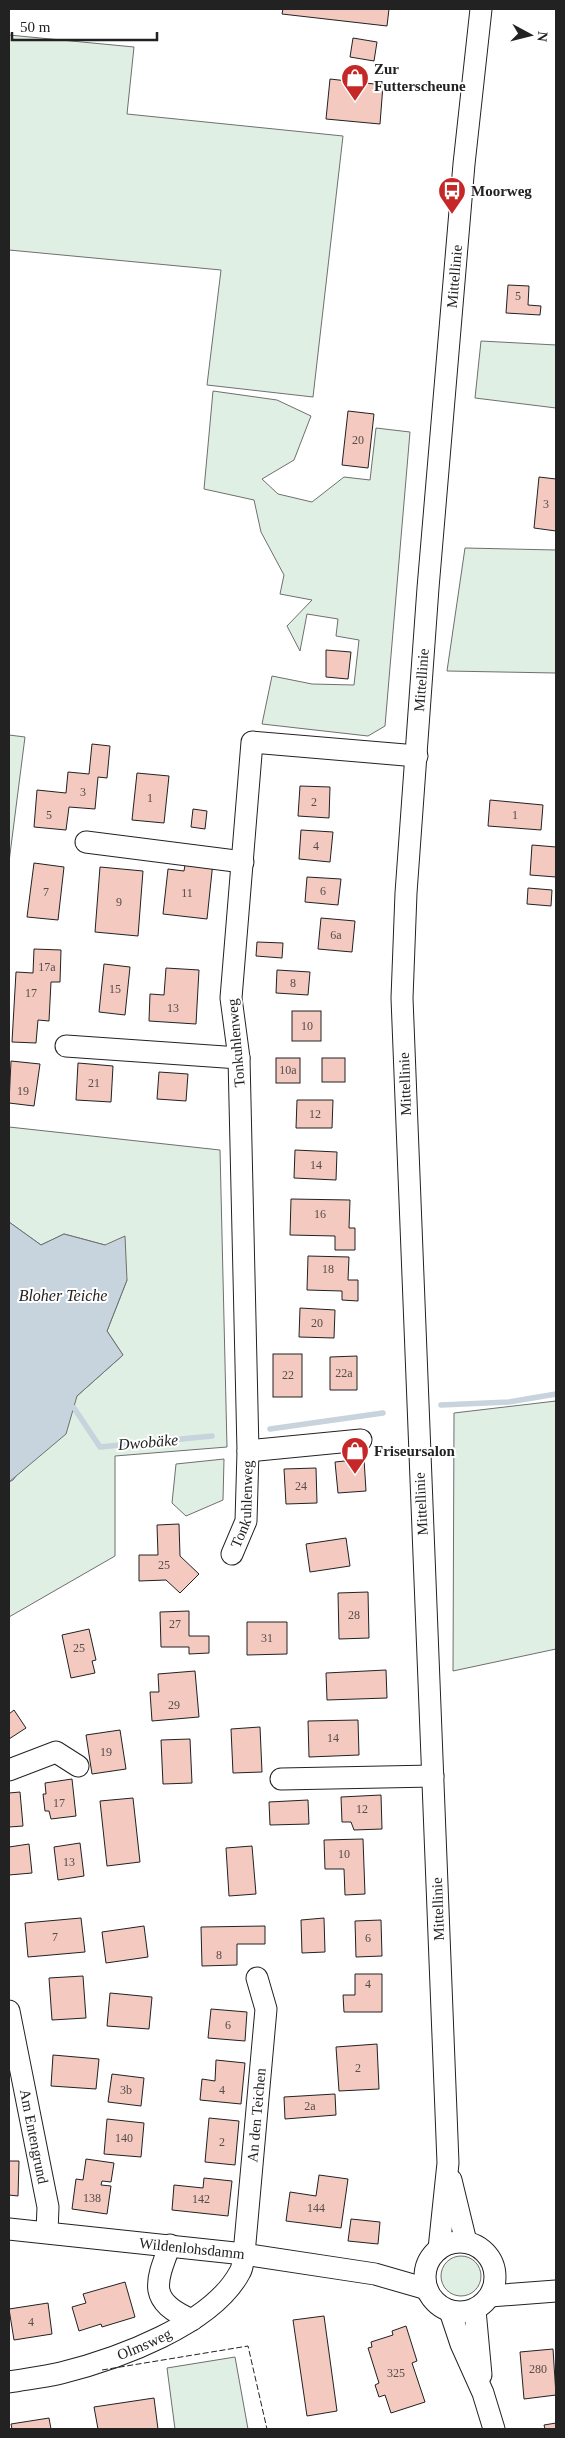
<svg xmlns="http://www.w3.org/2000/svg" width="565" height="2438" font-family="'Times New Roman',serif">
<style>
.green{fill:#e0efe3;stroke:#6f6f6f}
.water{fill:#c7d3dd;stroke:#6f6f6f}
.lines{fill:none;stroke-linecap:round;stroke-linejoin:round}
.stream{stroke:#c7d3dd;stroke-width:5.5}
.building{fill:#f3c9c0;stroke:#222}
.minor-casing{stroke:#222;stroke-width:23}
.minor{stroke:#fff;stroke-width:21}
.fence{stroke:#222;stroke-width:1;stroke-dasharray:6 2.5;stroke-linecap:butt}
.labels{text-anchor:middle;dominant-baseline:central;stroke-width:4;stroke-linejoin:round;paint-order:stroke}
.number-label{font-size:12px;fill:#564c4a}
.poi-label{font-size:15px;font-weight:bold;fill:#222;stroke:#fff;text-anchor:start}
.street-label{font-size:15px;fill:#222;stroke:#fff}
.water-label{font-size:16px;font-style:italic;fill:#222;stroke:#fff}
</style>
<rect width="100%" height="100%" fill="#fff"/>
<g class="green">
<polygon points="9,35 134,47 127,114 343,136 313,397 207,385 221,270 9,250"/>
<polygon points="481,341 556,345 556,408 475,398"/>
<polygon points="213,391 277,400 311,416 294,460 262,479 278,494 312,502 344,477 370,480 376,428 410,432 385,726 368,736 262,724 272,676 312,684 354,685 359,640 336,636 338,619 307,614 300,651 287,626 312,600 280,594 284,575 261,532 254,500 204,489"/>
<polygon points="465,548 556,550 556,673 447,671"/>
<polygon points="9,735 25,737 9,862"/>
<polygon points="9,1127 220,1150 227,1447 115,1456 115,1556 9,1617 9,1482 13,1480 77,1396 123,1355 107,1331 127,1280 105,1245 64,1234 41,1245 9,1222"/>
<polygon points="556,1401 556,1649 453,1671 454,1413"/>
<polygon points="224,1459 223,1500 186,1516 172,1503 176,1464"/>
<circle cx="461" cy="2276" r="20"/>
<polygon points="235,2357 248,2429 175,2429 167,2368"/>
</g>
<polygon class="water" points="9,1222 41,1245 64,1234 105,1245 125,1236 127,1280 107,1331 123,1355 77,1396 66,1434 9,1482"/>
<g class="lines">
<g class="stream">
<polyline points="441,1405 509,1402 556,1394"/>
<polyline points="74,1408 100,1447 212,1436"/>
<polyline points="270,1429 383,1413"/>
</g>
</g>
<g class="building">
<polygon points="283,9 389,9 387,26 282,14"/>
<polygon points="353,38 377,42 374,61 350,57"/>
<polygon points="330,79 383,85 380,124 326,119"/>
<polygon points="508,285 529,286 528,305 541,306 540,315 506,313"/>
<polygon points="348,411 374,414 368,468 342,465"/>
<polygon points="539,477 556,479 556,531 534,528"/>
<polygon points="326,650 351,652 348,679 326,677"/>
<polygon points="92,744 110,746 107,778 98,777 95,809 69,807 66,830 34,827 37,790 66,793 68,772 89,774"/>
<polygon points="137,773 169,776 164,823 132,820"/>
<polygon points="300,786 330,787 329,818 298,816"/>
<polygon points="490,800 543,805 541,830 488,826"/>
<polygon points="193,809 207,811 205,829 191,827"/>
<polygon points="301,830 333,832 330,862 299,859"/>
<polygon points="532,845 556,847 556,877 530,875"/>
<polygon points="186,859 213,862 207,919 163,914 168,869 184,871"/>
<polygon points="34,863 64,867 58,920 27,917"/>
<polygon points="100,867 143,871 138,936 95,932"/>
<polygon points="307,877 341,879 338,905 305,902"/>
<polygon points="528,888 552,890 551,906 527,904"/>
<polygon points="321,918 355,921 352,952 318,949"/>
<polygon points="257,942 283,943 282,958 256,956"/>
<polygon points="34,949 61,950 60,982 51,982 49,1021 38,1020 36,1043 12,1042 16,972 33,973"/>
<polygon points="104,964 130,967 125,1015 99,1012"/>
<polygon points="166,968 199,970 196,1024 149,1021 150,994 164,995"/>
<polygon points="277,970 310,972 308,995 276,993"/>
<rect x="292" y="1011" width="29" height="30"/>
<rect x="276" y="1058" width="24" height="25"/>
<rect x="322" y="1058" width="23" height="24"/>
<polygon points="11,1061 40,1064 34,1106 9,1103"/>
<polygon points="78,1063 113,1066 111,1102 76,1100"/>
<polygon points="159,1072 188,1074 186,1101 157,1099"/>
<polygon points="297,1100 333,1100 332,1128 296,1128"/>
<polygon points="295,1150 337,1152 336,1180 294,1178"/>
<polygon points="291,1199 350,1200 349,1228 355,1228 355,1250 335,1250 335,1236 290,1235"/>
<polygon points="308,1256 349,1257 348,1280 358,1280 358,1301 342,1300 342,1291 307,1290"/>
<polygon points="300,1308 335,1310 334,1338 299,1337"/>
<rect x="273" y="1354" width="29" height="43"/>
<polygon points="357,1356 357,1390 330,1390 330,1357"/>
<polygon points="364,1459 366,1491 338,1493 335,1462"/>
<polygon points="316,1468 317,1503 286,1504 284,1469"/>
<polygon points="179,1524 180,1556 199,1574 180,1593 166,1580 139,1581 139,1555 158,1555 157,1525"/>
<polygon points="346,1538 350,1566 310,1572 306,1544"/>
<polygon points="368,1592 369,1638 339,1639 338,1593"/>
<polygon points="189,1611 189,1636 209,1636 209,1653 189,1654 189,1647 161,1647 160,1612"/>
<polygon points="247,1622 287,1622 287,1654 247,1655"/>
<polygon points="89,1629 96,1660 92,1661 95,1673 71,1678 62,1635"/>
<polygon points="386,1670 387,1698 327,1700 326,1673"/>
<polygon points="195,1671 199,1717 152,1721 150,1692 159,1692 158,1674"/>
<polygon points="14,1710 26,1728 9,1739 9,1714"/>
<polygon points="358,1720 359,1755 309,1757 308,1721"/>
<polygon points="260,1727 262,1772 233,1773 231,1729"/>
<polygon points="120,1730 126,1769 92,1774 86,1735"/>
<polygon points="190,1739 192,1783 163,1784 161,1740"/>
<polygon points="72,1779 76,1816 51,1819 49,1811 45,1811 43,1794 46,1794 45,1783"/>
<polygon points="20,1792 23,1826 9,1827 9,1793"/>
<polygon points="381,1795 382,1829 354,1830 351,1822 342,1822 341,1797"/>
<polygon points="133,1798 140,1862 107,1866 100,1801"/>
<polygon points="308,1800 309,1824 270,1825 269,1802"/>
<polygon points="363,1839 365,1894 345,1895 344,1869 325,1869 324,1840"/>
<polygon points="80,1843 84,1876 58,1880 54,1847"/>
<polygon points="29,1844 32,1873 9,1875 9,1847"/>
<polygon points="252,1846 256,1894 229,1896 226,1848"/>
<polygon points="81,1918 85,1952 28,1957 25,1923"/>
<polygon points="324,1918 325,1952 302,1953 301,1920"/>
<polygon points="381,1920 382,1956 356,1957 355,1921"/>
<polygon points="144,1926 148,1957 106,1963 102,1932"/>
<polygon points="265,1926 265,1944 237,1944 237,1965 202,1966 201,1927"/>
<polygon points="355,1974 382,1974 382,2012 344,2012 343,1995 355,1995"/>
<polygon points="83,1976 86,2018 52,2020 49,1978"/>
<polygon points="110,1993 152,1997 149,2029 107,2026"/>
<polygon points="211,2009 247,2012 245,2041 208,2038"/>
<polygon points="377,2044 379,2089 339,2091 336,2047"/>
<polygon points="53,2055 99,2059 96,2089 51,2086"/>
<polygon points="216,2060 245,2063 241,2104 200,2100 202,2079 215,2081"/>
<polygon points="112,2074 144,2078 141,2106 108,2102"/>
<polygon points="335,2094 336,2115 285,2119 284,2097"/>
<polygon points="209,2118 239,2121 235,2165 205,2162"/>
<polygon points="107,2119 144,2123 141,2157 104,2154"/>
<polygon points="86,2159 114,2163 111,2182 102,2181 101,2185 111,2186 107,2214 72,2209 76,2179 83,2180"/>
<polygon points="9,2161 19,2161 18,2196 9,2195"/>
<polygon points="319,2175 348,2179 341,2228 286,2221 290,2192 316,2196"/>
<polygon points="204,2178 232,2181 228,2216 172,2210 174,2185 203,2188"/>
<polygon points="351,2219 380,2222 378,2244 348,2241"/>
<polygon points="125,2282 135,2317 102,2327 101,2324 79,2331 72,2307 86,2303 83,2294"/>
<polygon points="48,2303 52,2334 14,2340 9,2309"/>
<polygon points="324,2316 337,2411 307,2416 293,2320"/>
<polygon points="406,2326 417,2361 412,2363 425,2402 391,2413 385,2395 379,2397 375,2385 379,2383 368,2348 372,2347 371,2342 393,2335 392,2331"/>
<polygon points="553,2349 556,2395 524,2399 520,2352"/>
<polygon points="154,2398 158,2429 98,2429 94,2407"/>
<polygon points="49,2418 51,2429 12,2429 11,2424"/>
<polygon points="556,2423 556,2429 545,2429 544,2425"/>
</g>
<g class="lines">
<defs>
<g id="minor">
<polyline points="86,842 243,862"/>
<polyline points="66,1046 239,1058"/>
<polyline points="248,1451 361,1440"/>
<path id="s1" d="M232 1554 246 1521 248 1451 239 1058 231 998 252 742 417 756"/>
<polyline points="9,1770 56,1752 78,1766"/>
<polyline points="281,1779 433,1776"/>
<path id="s2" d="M9 2011 48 2207 47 2232"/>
<polyline points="451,2180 466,2242"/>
<path id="s3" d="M9 2229 244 2254 375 2274 427 2289"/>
<circle cx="460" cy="2277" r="35"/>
<path d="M170 2245C155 2284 148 2301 192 2320"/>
<path id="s4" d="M439 2249 448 2163 402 998 406 893 428 588 464 164 481 9"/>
<polyline points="490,2296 556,2291"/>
<polyline points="475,2310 481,2375"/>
<polyline points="450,2311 461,2344 483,2393 494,2429"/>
<path id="s5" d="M9 2382C26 2379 44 2377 61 2373 117 2359 212 2325 240 2272 243 2267 243 2260 244 2254L266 2009 257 1978"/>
</g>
</defs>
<use href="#minor" class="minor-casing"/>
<use href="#minor" class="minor"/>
<polyline class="fence" points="102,2370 248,2346 267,2429"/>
</g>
<defs>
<symbol id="shop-pin" viewBox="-11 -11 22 30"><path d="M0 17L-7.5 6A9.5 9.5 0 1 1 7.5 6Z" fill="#c62828" stroke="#fff"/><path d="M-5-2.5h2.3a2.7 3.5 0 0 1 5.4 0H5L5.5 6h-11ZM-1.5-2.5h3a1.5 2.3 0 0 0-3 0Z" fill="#fff"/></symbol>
<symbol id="bus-pin" viewBox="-11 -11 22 30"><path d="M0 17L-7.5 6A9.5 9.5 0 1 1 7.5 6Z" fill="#c62828" stroke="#fff"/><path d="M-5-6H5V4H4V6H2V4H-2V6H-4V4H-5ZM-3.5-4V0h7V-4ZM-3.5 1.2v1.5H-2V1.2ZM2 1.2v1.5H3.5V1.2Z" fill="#fff"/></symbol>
</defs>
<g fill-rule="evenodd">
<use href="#shop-pin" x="339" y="62" width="32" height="43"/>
<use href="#bus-pin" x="436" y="175" width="32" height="43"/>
<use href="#shop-pin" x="339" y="1435" width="32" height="43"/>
</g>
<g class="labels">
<g class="number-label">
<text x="518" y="296">5</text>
<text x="358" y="440">20</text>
<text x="546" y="504">3</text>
<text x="83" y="792">3</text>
<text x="150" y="798">1</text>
<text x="314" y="802">2</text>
<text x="49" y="815">5</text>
<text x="515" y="815">1</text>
<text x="316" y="846">4</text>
<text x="323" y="891">6</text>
<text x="46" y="892">7</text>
<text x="187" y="893">11</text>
<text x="119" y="902">9</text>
<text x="336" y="935">6a</text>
<text x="47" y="967">17a</text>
<text x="293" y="983">8</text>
<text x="115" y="989">15</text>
<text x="31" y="993">17</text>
<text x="173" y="1008">13</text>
<text x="307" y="1026">10</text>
<text x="288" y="1070">10a</text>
<text x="94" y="1083">21</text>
<text x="23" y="1091">19</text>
<text x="315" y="1114">12</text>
<text x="316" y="1165">14</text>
<text x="320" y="1214">16</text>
<text x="328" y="1269">18</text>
<text x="317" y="1323">20</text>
<text x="344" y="1373">22a</text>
<text x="288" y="1375">22</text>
<text x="301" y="1486">24</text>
<text x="164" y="1565">25</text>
<text x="354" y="1615">28</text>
<text x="175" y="1624">27</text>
<text x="267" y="1638">31</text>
<text x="79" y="1648">25</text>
<text x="174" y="1705">29</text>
<text x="333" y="1738">14</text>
<text x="106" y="1752">19</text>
<text x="59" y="1803">17</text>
<text x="362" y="1809">12</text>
<text x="344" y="1854">10</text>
<text x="69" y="1862">13</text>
<text x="55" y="1937">7</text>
<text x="368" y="1938">6</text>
<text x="219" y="1955">8</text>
<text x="368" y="1984">4</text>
<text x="228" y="2025">6</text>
<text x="358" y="2068">2</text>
<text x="126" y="2090">3b</text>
<text x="222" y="2090">4</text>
<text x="310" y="2106">2a</text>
<text x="124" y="2138">140</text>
<text x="222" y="2142">2</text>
<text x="92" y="2198">138</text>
<text x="201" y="2199">142</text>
<text x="316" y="2208">144</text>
<text x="31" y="2322">4</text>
<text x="538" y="2369">280</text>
<text x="396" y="2373">325</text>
</g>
<g class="poi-label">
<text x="374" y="69">Zur<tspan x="374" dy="17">Futterscheune</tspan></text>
<text x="471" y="191">Moorweg</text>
<text x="374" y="1451">Friseursalon</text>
</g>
<g class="street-label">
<text stroke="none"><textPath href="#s4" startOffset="1976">Mittellinie</textPath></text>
<text stroke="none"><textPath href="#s4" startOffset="1571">Mittellinie</textPath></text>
<text transform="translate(236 1043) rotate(-95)">Tonkuhlenweg</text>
<text transform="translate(405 1084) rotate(-92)">Mittellinie</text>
<text stroke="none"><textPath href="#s1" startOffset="52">Tonkuhlenweg</textPath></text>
<text transform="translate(421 1504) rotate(-93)">Mittellinie</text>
<text transform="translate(438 1909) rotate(-92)">Mittellinie</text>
<text stroke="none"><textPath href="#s5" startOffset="421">An den Teichen</textPath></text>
<text stroke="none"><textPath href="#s2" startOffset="128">Am Entengrund</textPath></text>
<text stroke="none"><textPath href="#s3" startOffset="184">Wildenlohsdamm</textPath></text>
<text stroke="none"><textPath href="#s5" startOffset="141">Olmsweg</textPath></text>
</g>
<g class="water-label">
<text x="63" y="1295">Bloher Teiche</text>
<text transform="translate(148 1442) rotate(-5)">Dwobäke</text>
</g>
</g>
<rect width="565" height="2438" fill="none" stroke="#222222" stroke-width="20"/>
<g transform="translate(530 35) rotate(97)" stroke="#ffffff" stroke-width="4" paint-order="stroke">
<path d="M0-4L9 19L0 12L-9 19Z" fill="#222222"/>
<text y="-8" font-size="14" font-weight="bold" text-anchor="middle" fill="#222222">N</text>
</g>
<path d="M12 32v8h145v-8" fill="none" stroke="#222222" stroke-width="2.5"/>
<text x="20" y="32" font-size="15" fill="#222222" stroke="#ffffff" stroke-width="4" paint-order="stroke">50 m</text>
</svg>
